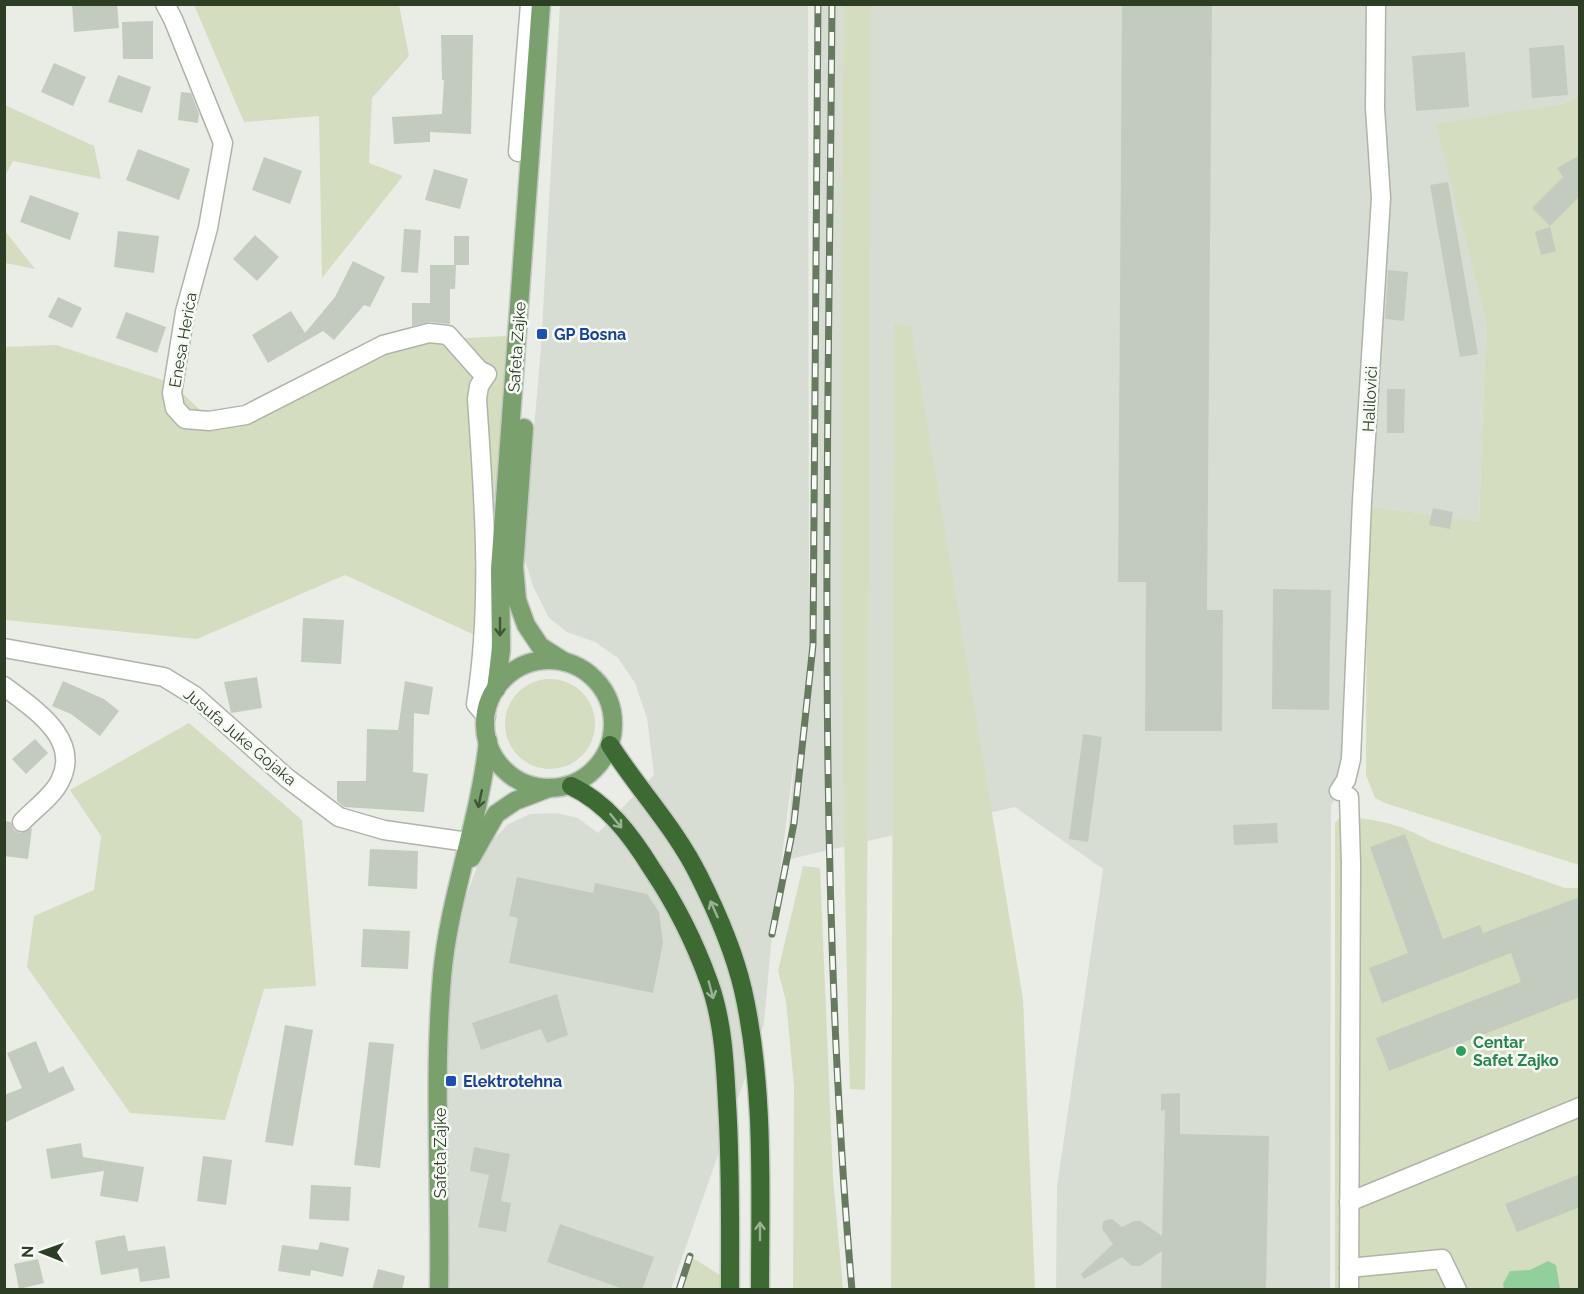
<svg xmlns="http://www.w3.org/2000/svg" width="1584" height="1294" font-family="Raleway,sans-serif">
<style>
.built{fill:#d8ddd3}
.green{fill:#d5ddc0}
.water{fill:#91cf9c}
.building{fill:#c3cbbe}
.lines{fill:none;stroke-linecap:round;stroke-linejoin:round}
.minor-casing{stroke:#adb5a8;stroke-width:21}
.major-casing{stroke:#c4c9c2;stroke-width:21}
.highway-casing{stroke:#c4c9c2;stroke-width:21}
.minor{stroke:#fff;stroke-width:18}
.major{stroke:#79a06d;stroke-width:18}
.highway{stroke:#3d6933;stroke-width:18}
.rail-casing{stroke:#667a60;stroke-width:7}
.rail{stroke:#f8faf6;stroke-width:4.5;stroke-dasharray:14;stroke-linecap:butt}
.oneway{stroke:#3f5737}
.oneway2{stroke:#9ab294}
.transit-dot{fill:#1a4fb4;stroke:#f8faf6;stroke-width:2}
.leisure-dot{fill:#2e9e5b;stroke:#f8faf6;stroke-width:2}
.labels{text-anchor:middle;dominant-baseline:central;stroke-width:5;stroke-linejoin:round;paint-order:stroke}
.transit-label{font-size:16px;font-weight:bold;fill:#164399;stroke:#f8faf6;text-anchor:start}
.street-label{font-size:16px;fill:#2c3f25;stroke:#f8faf6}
.leisure-label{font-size:16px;font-weight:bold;fill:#27864d;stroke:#f8faf6;text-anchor:start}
</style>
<rect width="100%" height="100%" fill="#e9ede5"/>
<polygon class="built" points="560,5 808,5 809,611 822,5 1579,5 1579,95 1561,104 1437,125 1486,322 1479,521 1367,506 1346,780 1331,806 1330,1289 1056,1289 1057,1187 1103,869 1015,807 786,860 795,753 772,934 764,1024 671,1289 435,1290 440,1018 466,897 479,861 489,844 507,825 530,814 557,813 578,818 598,833 654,775 647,718 635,683 618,658 595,642 567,632 549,618 533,586 523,554 541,348"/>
<g class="green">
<path d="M871 4C868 366 870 728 865 1090L850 1089C839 727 840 366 844 5Z"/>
<polygon points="194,5 399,5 409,56 372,98 369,163 403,176 322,278 319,116 244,122"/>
<polygon points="1579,95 1579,865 1385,803 1375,798 1366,775 1367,506 1479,521 1486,322 1436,124 1561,104"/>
<polygon points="5,105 94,146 101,179 13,161 5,176"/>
<polygon points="4,231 5,231 35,269 5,263"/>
<polygon points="894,323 911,327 1023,999 1035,1289 891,1289"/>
<polygon points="507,336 497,512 494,644 345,575 197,639 5,620 5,347 56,345 172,383 200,410 251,413 384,342"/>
<circle cx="550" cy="724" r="45"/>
<polygon points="189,723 302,820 316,986 264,989 225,1120 130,1113 27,967 34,916 94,890 101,836 70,790"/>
<path d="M1340 817C1373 818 1401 824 1430 841L1565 888H1579V1289H1335V823Z"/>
<polygon points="803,866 820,868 833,1177 843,1289 793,1289 794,1086 786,1001 778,971"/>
<polygon points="690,1256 726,1279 726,1289 678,1290"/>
</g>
<polygon class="water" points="1548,1261 1556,1265 1560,1289 1504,1289 1503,1284 1510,1271 1530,1270"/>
<g class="building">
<polygon points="72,4 117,4 119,28 74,32"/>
<polygon points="1122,4 1212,4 1207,610 1223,610 1222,731 1145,731 1146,582 1118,582"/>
<polygon points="153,21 153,59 123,59 122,22"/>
<polygon points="441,35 473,35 471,134 430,132 430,142 394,144 392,117 442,114 444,80 442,80"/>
<polygon points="1564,45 1568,95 1532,98 1529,48"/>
<polygon points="1465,52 1469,107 1416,111 1412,56"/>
<polygon points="54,63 86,77 73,106 41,92"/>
<polygon points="118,75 151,87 142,113 108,102"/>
<polygon points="181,92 191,93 199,114 198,123 178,120"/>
<polygon points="138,149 190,169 179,200 126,180"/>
<polygon points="1580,155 1580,196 1550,226 1532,208 1563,177 1557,168"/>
<polygon points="264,157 302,171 290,204 252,190"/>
<polygon points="434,169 468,179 460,209 425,200"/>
<polygon points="1448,182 1478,354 1460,357 1430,185"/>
<polygon points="30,195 79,213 70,240 20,222"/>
<polygon points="1550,227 1556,251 1541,255 1535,232"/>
<polygon points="404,229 421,230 418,273 401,272"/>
<polygon points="118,231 159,236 154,273 114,267"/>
<polygon points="255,235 279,257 257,281 233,259"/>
<polygon points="454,236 469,236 469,265 456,265 455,289 450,289 450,324 430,322 412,326 412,303 430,303 430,265 454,265"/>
<polygon points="353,261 385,277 370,307 364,305 334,340 323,331 268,363 252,335 291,311 305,333 335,297"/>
<polygon points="1388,270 1408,272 1404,321 1385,319"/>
<polygon points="58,297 82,308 72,328 48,317"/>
<polygon points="126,312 166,327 157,353 116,338"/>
<polygon points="1387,389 1405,389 1404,433 1387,433"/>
<polygon points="1433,508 1453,512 1450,529 1429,525"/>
<polygon points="1273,589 1331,590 1329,710 1272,709"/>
<polygon points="303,618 344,620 341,664 301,662"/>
<polygon points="257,677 262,708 231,713 224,682"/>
<polygon points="63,681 104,699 119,711 100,736 71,714 52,706"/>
<polygon points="405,681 433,687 429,715 414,713 413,772 428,774 424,812 344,807 337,801 337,781 366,781 367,729 398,730"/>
<polygon points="1083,734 1102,737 1088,842 1069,839"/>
<polygon points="35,739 48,753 26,774 12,759"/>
<polygon points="4,821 11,822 14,830 20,833 32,828 28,859 4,856"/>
<polygon points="1277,823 1278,843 1234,845 1233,825"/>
<polygon points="1405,834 1443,939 1480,925 1483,933 1580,897 1580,997 1389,1071 1376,1038 1521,982 1511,953 1382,1003 1369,968 1408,953 1370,847"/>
<polygon points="370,849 418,851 417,889 368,886"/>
<polygon points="517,877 593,893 595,883 647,894 659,912 663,943 653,993 509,963 518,918 509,916"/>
<polygon points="363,929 410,931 408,969 361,967"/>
<polygon points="557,994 568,1035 547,1043 541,1029 481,1050 472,1023"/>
<polygon points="285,1025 313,1030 293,1146 265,1142"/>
<polygon points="36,1041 49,1073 63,1066 75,1090 4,1123 4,1095 22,1088 7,1053"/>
<polygon points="369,1042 394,1044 380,1168 354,1165"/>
<polygon points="1180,1093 1180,1134 1269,1136 1266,1290 1161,1290 1162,1251 1140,1266 1132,1266 1122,1257 1084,1279 1081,1274 1113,1244 1102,1229 1103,1222 1106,1220 1112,1219 1122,1227 1134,1221 1140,1221 1162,1236 1165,1110 1161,1111 1161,1094"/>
<polygon points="81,1143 83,1157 144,1167 138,1202 100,1196 104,1171 51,1179 46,1149"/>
<polygon points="474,1147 510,1154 501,1201 511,1203 506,1232 478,1227 489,1175 470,1171"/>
<polygon points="203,1156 232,1160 226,1205 197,1201"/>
<polygon points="1580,1174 1580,1207 1517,1232 1505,1204"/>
<polygon points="311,1185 351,1187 349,1221 309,1219"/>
<polygon points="560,1224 654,1257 642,1290 626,1290 547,1262"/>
<polygon points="125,1235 128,1251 165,1246 170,1278 140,1282 138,1268 101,1275 95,1241"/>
<polygon points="320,1242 349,1248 343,1277 311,1270 310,1276 278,1271 282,1245 318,1250"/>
<polygon points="38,1259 44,1283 19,1289 14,1264"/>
<polygon points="378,1269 405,1276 402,1290 372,1290"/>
</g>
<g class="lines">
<defs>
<g id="minor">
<path d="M165 4 173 19 223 143 208 228 185 312 172 393 175 408 185 419 209 421 246 415 383 345 429 333 448 335 479 370 487 374 479 386 477 399C484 500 492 603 476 704L486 716"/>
<polyline points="518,152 530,4"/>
<polyline points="4,648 164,677 195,696 287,778 339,817 384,830 468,842"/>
<path d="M4 686C32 708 82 738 60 781 53 796 33 810 22 822"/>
<polyline points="1339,791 1346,780 1351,759 1362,501 1381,198 1375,108 1376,4"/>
<polyline points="1349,797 1351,864 1349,1290"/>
<polyline points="1349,1202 1580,1107"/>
<polyline points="1349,1268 1442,1259 1457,1290"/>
</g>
<g id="major">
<polyline points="524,428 514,567 517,600 526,625 540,646 565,662"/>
<circle cx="549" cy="724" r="64"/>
<polyline points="496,689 501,650 500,569 541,4"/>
<polyline points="471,858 496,814 515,801 549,788"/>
<path d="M439 1290C441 1187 433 1079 442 976 449 896 480 821 488 741"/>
</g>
<g id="highway">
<path d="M610 745C638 789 676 829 699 876 717 912 734 951 743 990 765 1087 760 1191 760 1290"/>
<path d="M571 786C607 803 631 835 652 869 675 903 695 943 709 982 723 1020 725 1063 727 1103 731 1165 730 1227 730 1290"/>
</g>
</defs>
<use href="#minor" class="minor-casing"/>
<use href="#major" class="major-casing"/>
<use href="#highway" class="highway-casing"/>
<use href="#minor" class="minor"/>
<use href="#major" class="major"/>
<use href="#highway" class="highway"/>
<defs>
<g id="rail">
<path d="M832 4C829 431 815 865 852 1290"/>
<polyline points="772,934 794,823 813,645 818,4"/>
<polyline points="679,1290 690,1256"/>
</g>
</defs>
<use href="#rail" class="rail-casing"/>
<use href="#rail" class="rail"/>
</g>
<defs><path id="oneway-shaft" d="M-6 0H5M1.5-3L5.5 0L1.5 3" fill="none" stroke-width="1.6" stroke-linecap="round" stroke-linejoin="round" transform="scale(1.5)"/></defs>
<g class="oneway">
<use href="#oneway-shaft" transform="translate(500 627) rotate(90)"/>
<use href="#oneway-shaft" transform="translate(480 799) rotate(102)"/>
</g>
<g class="oneway2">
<use href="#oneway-shaft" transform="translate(616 821) rotate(51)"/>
<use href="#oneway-shaft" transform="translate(714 909) rotate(-114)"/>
<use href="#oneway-shaft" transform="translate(711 990) rotate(75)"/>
<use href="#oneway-shaft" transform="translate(760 1231) rotate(-90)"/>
</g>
<g class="transit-dot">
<rect x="536" y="328" width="12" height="12" rx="3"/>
<rect x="445" y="1075" width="12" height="12" rx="3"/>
</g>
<circle class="leisure-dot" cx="1461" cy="1051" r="6"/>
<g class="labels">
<g class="transit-label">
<text x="554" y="334">GP Bosna</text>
<text x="463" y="1081">Elektrotehna</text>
</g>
<g class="street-label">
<text transform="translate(183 340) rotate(-80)">Enesa Herića</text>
<text transform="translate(517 347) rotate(-86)">Safeta Zajke</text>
<text transform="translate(1370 399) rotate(-87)">Halilovići</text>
<text transform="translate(240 737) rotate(40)">Jusufa Juke Gojaka</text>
<text transform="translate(440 1153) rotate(-90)">Safeta Zajke</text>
</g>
<g class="leisure-label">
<text x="1473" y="1042">Centar<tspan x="1473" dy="18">Safet Zajko</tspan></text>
</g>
</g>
<rect width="1584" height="1294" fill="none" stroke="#2c3f25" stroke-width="12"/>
<g transform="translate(42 1252) rotate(271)" stroke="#f8faf6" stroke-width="4.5" paint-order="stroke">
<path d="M0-4.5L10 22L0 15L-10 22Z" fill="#2c3f25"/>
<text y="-9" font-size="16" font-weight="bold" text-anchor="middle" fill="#2c3f25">N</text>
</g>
</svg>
